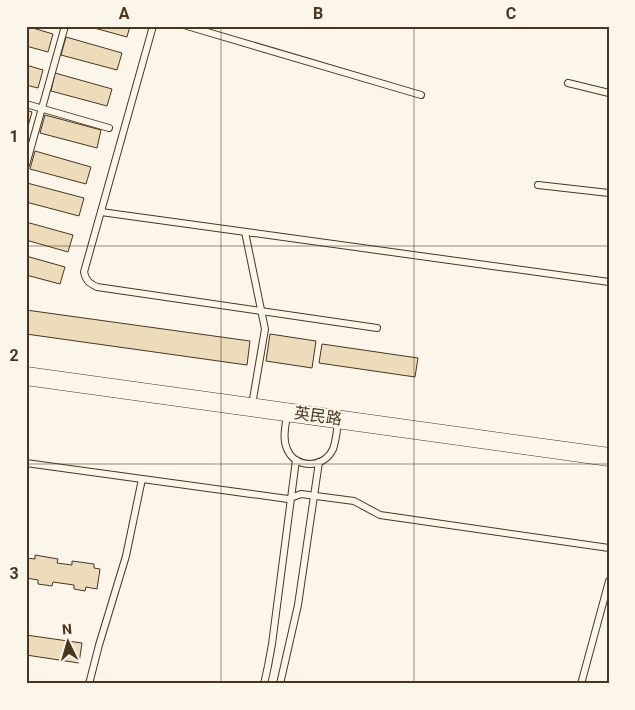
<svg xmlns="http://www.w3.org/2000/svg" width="635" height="710" font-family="Roboto,'Noto Sans SC',sans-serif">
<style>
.building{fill:#ecdcbc;stroke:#4a3520}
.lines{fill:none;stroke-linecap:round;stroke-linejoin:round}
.lane-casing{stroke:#4a3520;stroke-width:8}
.secondary-casing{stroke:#4a3520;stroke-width:19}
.lane{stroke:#fbf6e9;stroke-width:6}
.secondary{stroke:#fbf6e9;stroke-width:18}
.grid{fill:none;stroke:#4a3520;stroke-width:1;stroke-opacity:0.55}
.labels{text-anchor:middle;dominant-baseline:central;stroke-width:4;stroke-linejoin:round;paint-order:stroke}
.street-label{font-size:16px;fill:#4a3520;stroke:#fbf6e9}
.neatline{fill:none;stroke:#4a3520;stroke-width:2}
.grid-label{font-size:16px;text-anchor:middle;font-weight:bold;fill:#4a3520}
</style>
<rect width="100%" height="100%" fill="#fbf6e9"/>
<g class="building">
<polygon points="26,26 53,34 48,52 26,46"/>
<polygon points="87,26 130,26 127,37"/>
<polygon points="66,37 122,53 117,70 61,55"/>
<polygon points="26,65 43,70 38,88 26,85"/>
<polygon points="55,73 112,89 107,106 51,91"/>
<polygon points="26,110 32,112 27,130 26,130"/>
<polygon points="45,115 101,130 97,148 40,133"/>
<polygon points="35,151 91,167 86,184 30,169"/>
<polygon points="27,183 84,198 79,216 26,202"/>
<polygon points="26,222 73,235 68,252 26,240"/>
<polygon points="26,256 65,267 60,284 26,275"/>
<polygon points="26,310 250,341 247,365 26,334"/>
<polygon points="270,334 316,341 312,368 266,361"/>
<polygon points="322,344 418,358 415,377 319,363"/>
<polygon points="35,555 58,559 57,563 72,565 72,561 94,564 94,568 100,569 97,589 86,587 85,591 74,589 74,585 53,582 52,586 38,584 38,580 26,578 26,558 35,559"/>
<polygon points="26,635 82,643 79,663 26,655"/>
</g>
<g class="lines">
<defs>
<g id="lane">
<path d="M153 26 84 272C86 281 89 283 97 287L377 328"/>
<polyline points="187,26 421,95"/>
<polyline points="568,83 609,93"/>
<polyline points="26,104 109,128"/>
<polyline points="26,165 65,26"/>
<polyline points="538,185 609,193"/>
<polyline points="101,212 609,282"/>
<polyline points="245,232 265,329 252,405"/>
<path d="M287 413C286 425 282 438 287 449 295 469 324 469 333 449 336 441 337 430 338 422"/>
<polyline points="26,463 288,499 301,494 354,501 380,515 609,548"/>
<polyline points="89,684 99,645 126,556 142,479"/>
<polyline points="264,684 268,666 272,644 296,460"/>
<polyline points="280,684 298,605 319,462"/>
<polyline points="581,684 609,581"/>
</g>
<polyline id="secondary" points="26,376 609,457"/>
</defs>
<use href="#lane" class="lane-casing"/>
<use href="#secondary" class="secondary-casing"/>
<use href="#lane" class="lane"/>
<use href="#secondary" class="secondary"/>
</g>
<path class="grid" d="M221 26V684M414 26V684M26 246H609M26 464H609"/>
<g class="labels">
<g class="street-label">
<text transform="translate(318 416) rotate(8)">英民路</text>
</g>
</g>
<rect width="635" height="710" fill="none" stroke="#fbf6e9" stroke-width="55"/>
<g transform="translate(68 642) rotate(355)" stroke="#fbf6e9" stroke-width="4" paint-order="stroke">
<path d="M0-4L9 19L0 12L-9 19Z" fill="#4a3520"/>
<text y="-8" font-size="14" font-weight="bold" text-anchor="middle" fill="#4a3520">N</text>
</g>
<rect x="28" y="28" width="580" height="654" class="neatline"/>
<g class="grid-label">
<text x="124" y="19">A</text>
<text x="318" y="19">B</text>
<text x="511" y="19">C</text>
<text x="14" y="142">1</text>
<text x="14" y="361">2</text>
<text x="14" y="579">3</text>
</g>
</svg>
